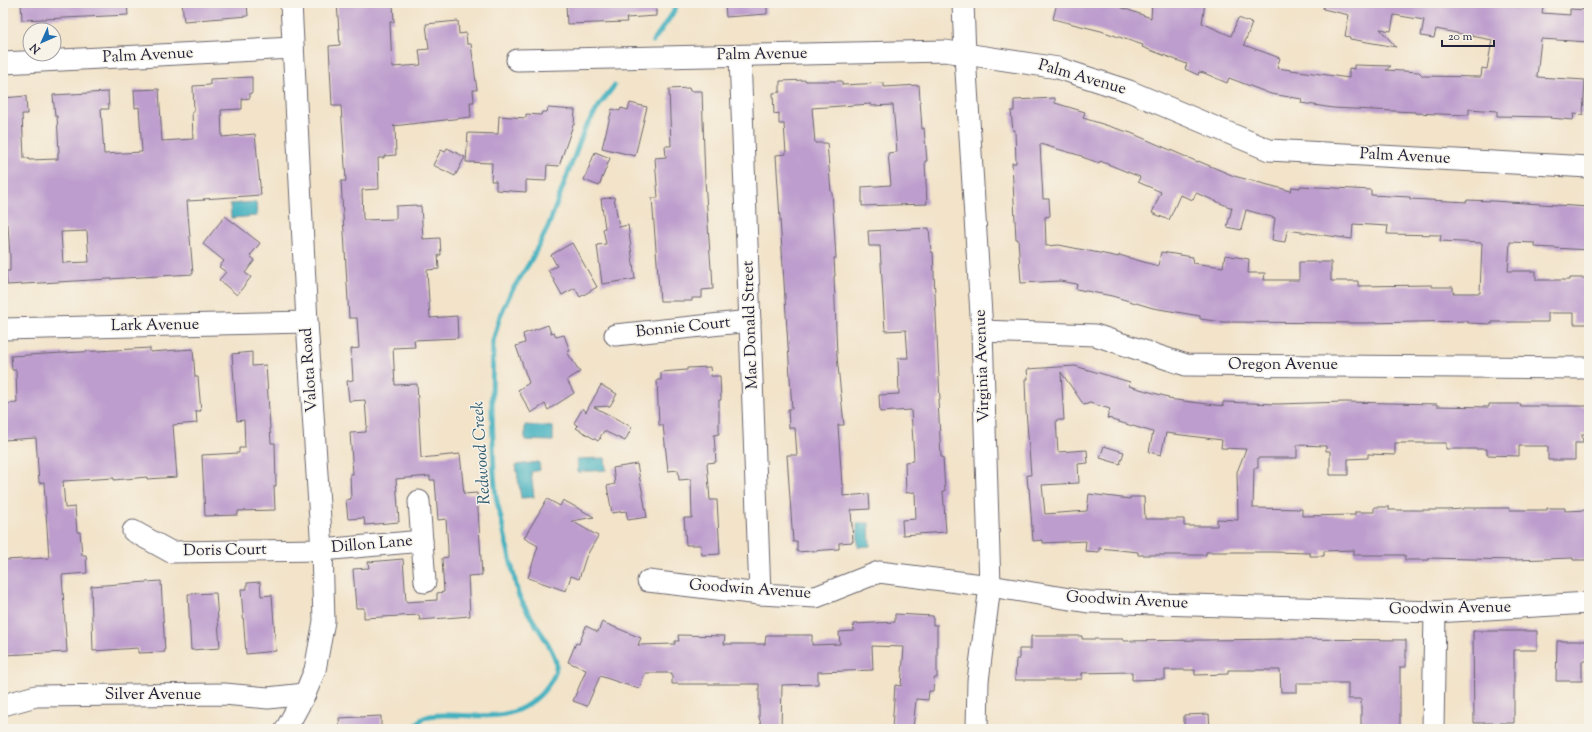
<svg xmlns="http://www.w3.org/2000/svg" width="1592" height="732" font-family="'Sorts Mill Goudy',serif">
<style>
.water{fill:#43b1bf;stroke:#326a7d}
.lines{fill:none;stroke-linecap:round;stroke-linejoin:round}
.stream{stroke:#43b1bf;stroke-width:5}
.building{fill:#bd9dcd;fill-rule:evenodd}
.minor-casing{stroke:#6b666d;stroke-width:23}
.minor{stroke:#fff;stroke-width:21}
.labels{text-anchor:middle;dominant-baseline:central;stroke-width:3;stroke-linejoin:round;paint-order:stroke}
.street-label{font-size:16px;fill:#22223b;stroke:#f7f3e8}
.water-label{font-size:17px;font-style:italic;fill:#2f5b70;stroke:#f7f3e8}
</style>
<rect width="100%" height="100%" fill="#f7f3e8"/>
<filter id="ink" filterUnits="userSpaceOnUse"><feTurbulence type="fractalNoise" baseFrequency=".025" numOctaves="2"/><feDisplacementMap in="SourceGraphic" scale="8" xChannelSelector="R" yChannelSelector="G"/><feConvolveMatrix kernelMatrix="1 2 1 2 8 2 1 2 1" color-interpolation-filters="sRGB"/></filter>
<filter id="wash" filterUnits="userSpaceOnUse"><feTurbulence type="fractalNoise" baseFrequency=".012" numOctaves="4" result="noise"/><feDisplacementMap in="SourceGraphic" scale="16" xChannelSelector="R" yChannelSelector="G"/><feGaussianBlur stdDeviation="0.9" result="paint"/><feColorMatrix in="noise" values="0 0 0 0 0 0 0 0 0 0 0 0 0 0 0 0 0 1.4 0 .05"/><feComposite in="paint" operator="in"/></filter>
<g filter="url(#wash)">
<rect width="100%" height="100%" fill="#f2e3c9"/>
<g class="water">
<polygon points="256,202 257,216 231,218 230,204"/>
<polygon points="525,425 553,427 553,441 525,440"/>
<polygon points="605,458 606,470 578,472 577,459"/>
<polygon points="539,462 540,470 531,472 534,497 521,498 516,465"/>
<polygon points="857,523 869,523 870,546 858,547"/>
</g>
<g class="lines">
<g class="stream">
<polyline points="653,41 671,16 678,3"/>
<path d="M414 729C416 725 420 720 424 718 431 714 441 715 448 715 465 715 493 718 509 713 522 710 538 699 546 688 552 680 557 673 556 663 553 645 526 614 518 594L496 497 494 474 492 407 493 341 500 316 511 292 530 262 548 227 584 130 601 103 614 86"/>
</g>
</g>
<g id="blocks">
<g class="building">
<polygon points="21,3 127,3 128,15 22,20"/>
<polygon points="182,3 247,3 248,16 184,21"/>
<polygon points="337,3 393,3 394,22 390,22 392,67 421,65 419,50 429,49 426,24 458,21 459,34 466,33 467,44 471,44 477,90 473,90 474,102 470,102 471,117 393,126 395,127 396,155 384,156 384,158 378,158 379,189 362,190 363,218 364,220 396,219 396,206 416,205 416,206 421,206 423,239 440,238 441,255 438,255 439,269 427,270 430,318 457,316 458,338 414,340 415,347 393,348 395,385 417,384 421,458 460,454 464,494 477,493 482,575 468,576 470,616 420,620 419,615 364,618 364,608 356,608 353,569 369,568 368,562 403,559 406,602 437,600 437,593 444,592 442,558 448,557 448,548 446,519 438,520 435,480 430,480 430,476 396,479 399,522 365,525 364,518 348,519 346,500 351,499 350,474 353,474 350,433 366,432 366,427 367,427 365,400 349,401 347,381 353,380 351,349 359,348 357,318 349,318 341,181 346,181 341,106 332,106 329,46 340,45"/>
<polygon points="566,3 656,3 656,16 626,18 627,22 567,24"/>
<polygon points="725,3 767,3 767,14 726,17"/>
<polygon points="1057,3 1122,3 1120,7 1151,18 1152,3 1205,3 1202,23 1231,36 1238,18 1252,23 1244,45 1280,58 1277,68 1349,78 1349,68 1354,69 1354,65 1391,66 1386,70 1419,72 1423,76 1481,77 1482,68 1487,69 1492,40 1436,29 1434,38 1421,36 1424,20 1394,15 1391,31 1380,29 1396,47 1350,39 1350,37 1345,36 1349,15 1323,9 1324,3 1493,3 1519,7 1519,3 1523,3 1543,7 1542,13 1570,15 1570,9 1589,10 1589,42 1541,39 1537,77 1585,80 1583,115 1574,114 1573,120 1550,118 1551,117 1497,116 1497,111 1469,109 1469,115 1438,114 1415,113 1415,112 1333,108 1301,103 1302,99 1271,94 1229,78 1227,83 1204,73 1199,72 1198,75 1185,69 1187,64 1142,47 1143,45 1101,31 1053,19"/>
<path d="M252 77V93H250V98L242 99V109L221 110 222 137 255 134 261 195 203 199 205 200 187 201 193 274 7 285 6 271H10V257L8 225H3V208L7 207 3 150V98L26 96 27 114H22L24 158H29V160L58 159V152H59L57 116H55L53 95 108 92 109 109H101L104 154 142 152 139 107 135 108 134 90 159 89 162 141 193 139 192 112H194L193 86 210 85V79ZM87 231 89 262 63 263 61 232Z"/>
<polygon points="806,80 806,81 842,81 842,85 884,83 884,87 919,85 922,129 924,128 927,161 925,161 927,204 862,206 862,187 891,185 888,153 897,152 893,105 871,106 871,104 812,108 815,143 827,143 831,192 832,192 836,258 834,258 835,276 834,276 837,356 844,425 838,425 842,485 843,484 843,496 869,494 870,509 851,510 853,542 839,543 839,549 797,552 797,541 793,542 787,455 797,455 795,428 789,428 788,409 792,409 776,155 786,154 784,124 779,124 779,113 774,114 773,93 780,92 780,81"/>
<polygon points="689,88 690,91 702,91 705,180 711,269 712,269 713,289 702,290 702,298 692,298 692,301 660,301 652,198 658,198 655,158 666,157 665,146 671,146 669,89"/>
<path d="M1055 98V103L1085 112 1083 118 1131 133 1198 162V161L1234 176 1291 191 1292 187 1300 188V186L1371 190V195L1410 197V199L1467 202V200L1493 201 1589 207V250L1535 247V243L1510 242 1508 271H1536V280H1570V278H1589V324H1574V313H1548V322H1492V324L1468 323V321L1365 323 1223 322 1200 319V316L1153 308 1112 296 1076 289 1077 284 1060 281 1021 283 1018 239H1016L1012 163H1016L1015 130 1013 131 1011 111H1014V100ZM1040 144 1082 156V157L1099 163 1100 161 1140 177 1138 182 1161 192 1152 213 1169 220 1180 195 1193 200 1196 193 1232 208 1227 227 1241 230 1246 210 1275 218 1272 240 1285 242 1287 230 1352 239 1353 224 1388 226 1387 234 1441 235 1440 241 1482 243 1480 293H1453V287H1432V285L1358 286V281H1331V262H1299V280H1264L1265 273H1248L1249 259 1225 255 1223 267 1192 263 1193 257 1161 252 1158 266 1119 255V257L1059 245 1046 246 1045 217 1050 216 1049 199H1043Z"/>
<polygon points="630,103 647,107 635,156 602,148 612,109 620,111 621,108 628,110"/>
<polygon points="548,108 575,110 574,125 573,125 559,166 547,165 546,181 526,180 526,192 496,190 496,181 491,181 492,163 466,162 468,133 498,134 499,116 526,118 526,114 541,115 542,112 547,112"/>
<polygon points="447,148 465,157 455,176 433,165 441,150 445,152"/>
<polygon points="595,152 610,158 599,186 584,180"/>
<polygon points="614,197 619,227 628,225 635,279 602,284 597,245 606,244 603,229 605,228 601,199"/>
<polygon points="225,216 260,243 250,256 255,260 245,273 251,277 237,295 219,280 226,272 219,267 224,261 203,244"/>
<polygon points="929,228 931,252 933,252 940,400 938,400 941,457 943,457 945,491 943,491 946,532 903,535 902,520 916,519 915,492 906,493 905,462 913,461 913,459 914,459 911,410 880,412 879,395 899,394 898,358 908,358 906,330 885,331 880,246 869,246 868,231"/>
<polygon points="572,243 597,287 580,297 575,288 562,295 548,270 557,266 551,255"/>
<polygon points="548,325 551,333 554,332 556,337 564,335 570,351 567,352 580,372 567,380 574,393 548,410 545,404 531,413 518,390 529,383 516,346 525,343 523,334"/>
<polygon points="150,348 150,352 193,349 195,377 198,377 201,411 196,411 197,423 173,425 177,477 147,479 147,477 114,480 114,478 63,481 65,508 75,507 77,532 80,532 82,555 86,555 87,573 62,575 67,652 3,655 3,560 49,558 44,482 39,483 36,438 3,440 3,404 17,403 16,370 12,370 11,356"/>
<polygon points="252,352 252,366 266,365 271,443 275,443 276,486 274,486 275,510 238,511 238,515 205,516 202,455 239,453 239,448 245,448 244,420 237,421 232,354"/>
<path d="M1075 366 1130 382 1129 386 1168 397V399L1223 406V402L1277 404 1345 402 1437 404V406L1489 407V404H1521L1520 406H1589V434H1582L1583 443H1575V460H1548V446H1519V456L1487 455V449H1446V443H1395V455L1368 454V458L1348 459V475H1330V451H1326V446L1297 445V458H1258V468H1254L1253 508 1302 509V516L1355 515V512H1374V507H1389V510H1447L1463 509V508H1509V510H1547V508H1565V511L1589 510V560H1573V558L1515 560 1429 558V560H1405V555H1354V550L1324 551V556H1310V553L1272 552H1206V555H1138V552L1099 548V552L1085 551 1086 541 1043 543V540L1033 541 1029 488H1028L1027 475H1031L1026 410 1025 379H1028L1027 369ZM1061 372 1084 405 1090 403 1110 409 1107 418 1112 419V420L1153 432 1149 452 1161 455 1166 433 1222 440 1221 448 1246 449 1237 472 1238 520 1217 519V526H1184V519H1145L1144 497H1130V499L1089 494 1087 511 1045 514 1042 485 1079 483 1078 464 1088 463 1087 450 1058 452 1056 420H1064Z"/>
<polygon points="710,367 711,376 720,376 721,400 719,400 719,434 714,435 716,462 707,463 710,500 717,500 720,554 702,555 701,545 686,545 684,518 692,518 691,479 679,480 678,470 668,471 663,425 659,425 657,380 661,380 661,372 687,370 687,368"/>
<polygon points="601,385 617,394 610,406 594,407 632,427 625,441 604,431 600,437 601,439 600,438 598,441 576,428 578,426 574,423 583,408 586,412"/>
<polygon points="1104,446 1124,452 1120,464 1100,458"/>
<polygon points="637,464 647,517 628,520 626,511 612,513 607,486 615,484 613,468"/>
<polygon points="547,499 560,506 563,500 594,517 572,521 598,536 586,557 579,579 571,576 566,591 528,578 538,546 524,538"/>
<polygon points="161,581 165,652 138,653 138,648 93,651 91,586"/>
<polygon points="260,582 261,596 272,595 276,651 246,654 241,589 247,589 247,583"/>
<polygon points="216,593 220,648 191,650 188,594"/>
<polygon points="895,614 933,616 933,625 937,625 937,678 934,678 933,691 929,691 928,700 916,699 913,729 892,729 895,685 901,686 904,647 872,646 873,670 818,672 818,684 782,685 781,729 762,729 759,717 759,684 672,684 672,673 645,673 639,689 600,676 587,706 573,701 586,670 568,662 576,643 579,644 586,626 598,632 602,622 641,638 638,645 675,644 675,641 679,641 678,635 725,636 724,644 765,644 766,635 812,635 812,645 840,644 839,632 854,631 853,624 895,622"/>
<polygon points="1473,631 1537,631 1537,650 1514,650 1514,723 1474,723"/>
<polygon points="1031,636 1082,636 1082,639 1123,639 1123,641 1287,639 1406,640 1406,667 1400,667 1400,729 1361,729 1361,699 1348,699 1348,683 1297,683 1297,692 1281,692 1280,670 1228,670 1228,674 1195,675 1195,670 1165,670 1165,679 1132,680 1132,672 1082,673 1082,679 1076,679 1076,680 1015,680 1016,659 1019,659 1019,649 1031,649"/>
<polygon points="1557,641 1589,641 1589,661 1582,661 1582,681 1556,681"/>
<polygon points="1209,714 1210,729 1184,729 1184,715"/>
<polygon points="381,716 381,729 340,729 339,718"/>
</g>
</g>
</g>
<g filter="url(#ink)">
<use href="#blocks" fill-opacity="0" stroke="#6b666d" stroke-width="1"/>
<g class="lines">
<defs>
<g id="minor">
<polyline points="963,3 965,55 982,331 990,586 978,681 977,729"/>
<polyline points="740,56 760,594"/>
<polyline points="517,60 945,51 1058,68 1129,91 1269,150 1589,167"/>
<polyline points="3,63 293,48"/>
<polyline points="3,329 307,322"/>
<polyline points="982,331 1095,335 1186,365 1589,368"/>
<polyline points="615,335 750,321"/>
<polyline points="419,501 425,582"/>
<polyline points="133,531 171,552 322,550 422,541"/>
<polyline points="648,581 760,594 816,597 879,572 990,586 1088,602 1435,612 1589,603"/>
<polyline points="3,705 36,696 224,694 268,698 305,694"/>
<polyline points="286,729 305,694 315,670 324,621 322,550 307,322 291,3"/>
<polyline points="1433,729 1435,612"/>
</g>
</defs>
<use href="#minor" class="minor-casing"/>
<use href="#minor" class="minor"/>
</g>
</g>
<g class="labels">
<g class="street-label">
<text transform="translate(762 55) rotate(-1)">Palm Avenue</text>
<text transform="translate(148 56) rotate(-3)">Palm Avenue</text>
<text transform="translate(1082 78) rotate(16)">Palm Avenue</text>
<text transform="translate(1405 157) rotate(3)">Palm Avenue</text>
<text transform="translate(751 325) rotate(-92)">Mac Donald Street</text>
<text transform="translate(155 326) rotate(-1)">Lark Avenue</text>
<text transform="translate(683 328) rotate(-6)">Bonnie Court</text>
<text x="1283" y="365">Oregon Avenue</text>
<text transform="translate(983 366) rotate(-92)">Virginia Avenue</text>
<text transform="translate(310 370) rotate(-94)">Valota Road</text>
<text transform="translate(372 545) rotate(-5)">Dillon Lane</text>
<text transform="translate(225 551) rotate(-1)">Doris Court</text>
<text transform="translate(750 590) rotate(4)">Goodwin Avenue</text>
<text transform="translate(1127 601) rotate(3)">Goodwin Avenue</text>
<text transform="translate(1450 609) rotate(-1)">Goodwin Avenue</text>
<text x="153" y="695">Silver Avenue</text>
</g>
<g class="water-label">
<text transform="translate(482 453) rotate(-94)">Redwood Creek</text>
</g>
</g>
<rect width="1592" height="732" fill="none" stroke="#f7f3e8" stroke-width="16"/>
<g transform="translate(42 42) rotate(225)"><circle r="19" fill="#f7f3e8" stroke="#a29fa3"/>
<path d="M0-3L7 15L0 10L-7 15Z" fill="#1f6fb2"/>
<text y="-6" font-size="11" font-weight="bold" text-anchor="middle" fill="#22223b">N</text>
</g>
<path d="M1442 40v6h52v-6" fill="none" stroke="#22223b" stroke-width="2"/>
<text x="1448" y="40" font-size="12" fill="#22223b" stroke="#f7f3e8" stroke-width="3" paint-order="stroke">20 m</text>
</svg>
